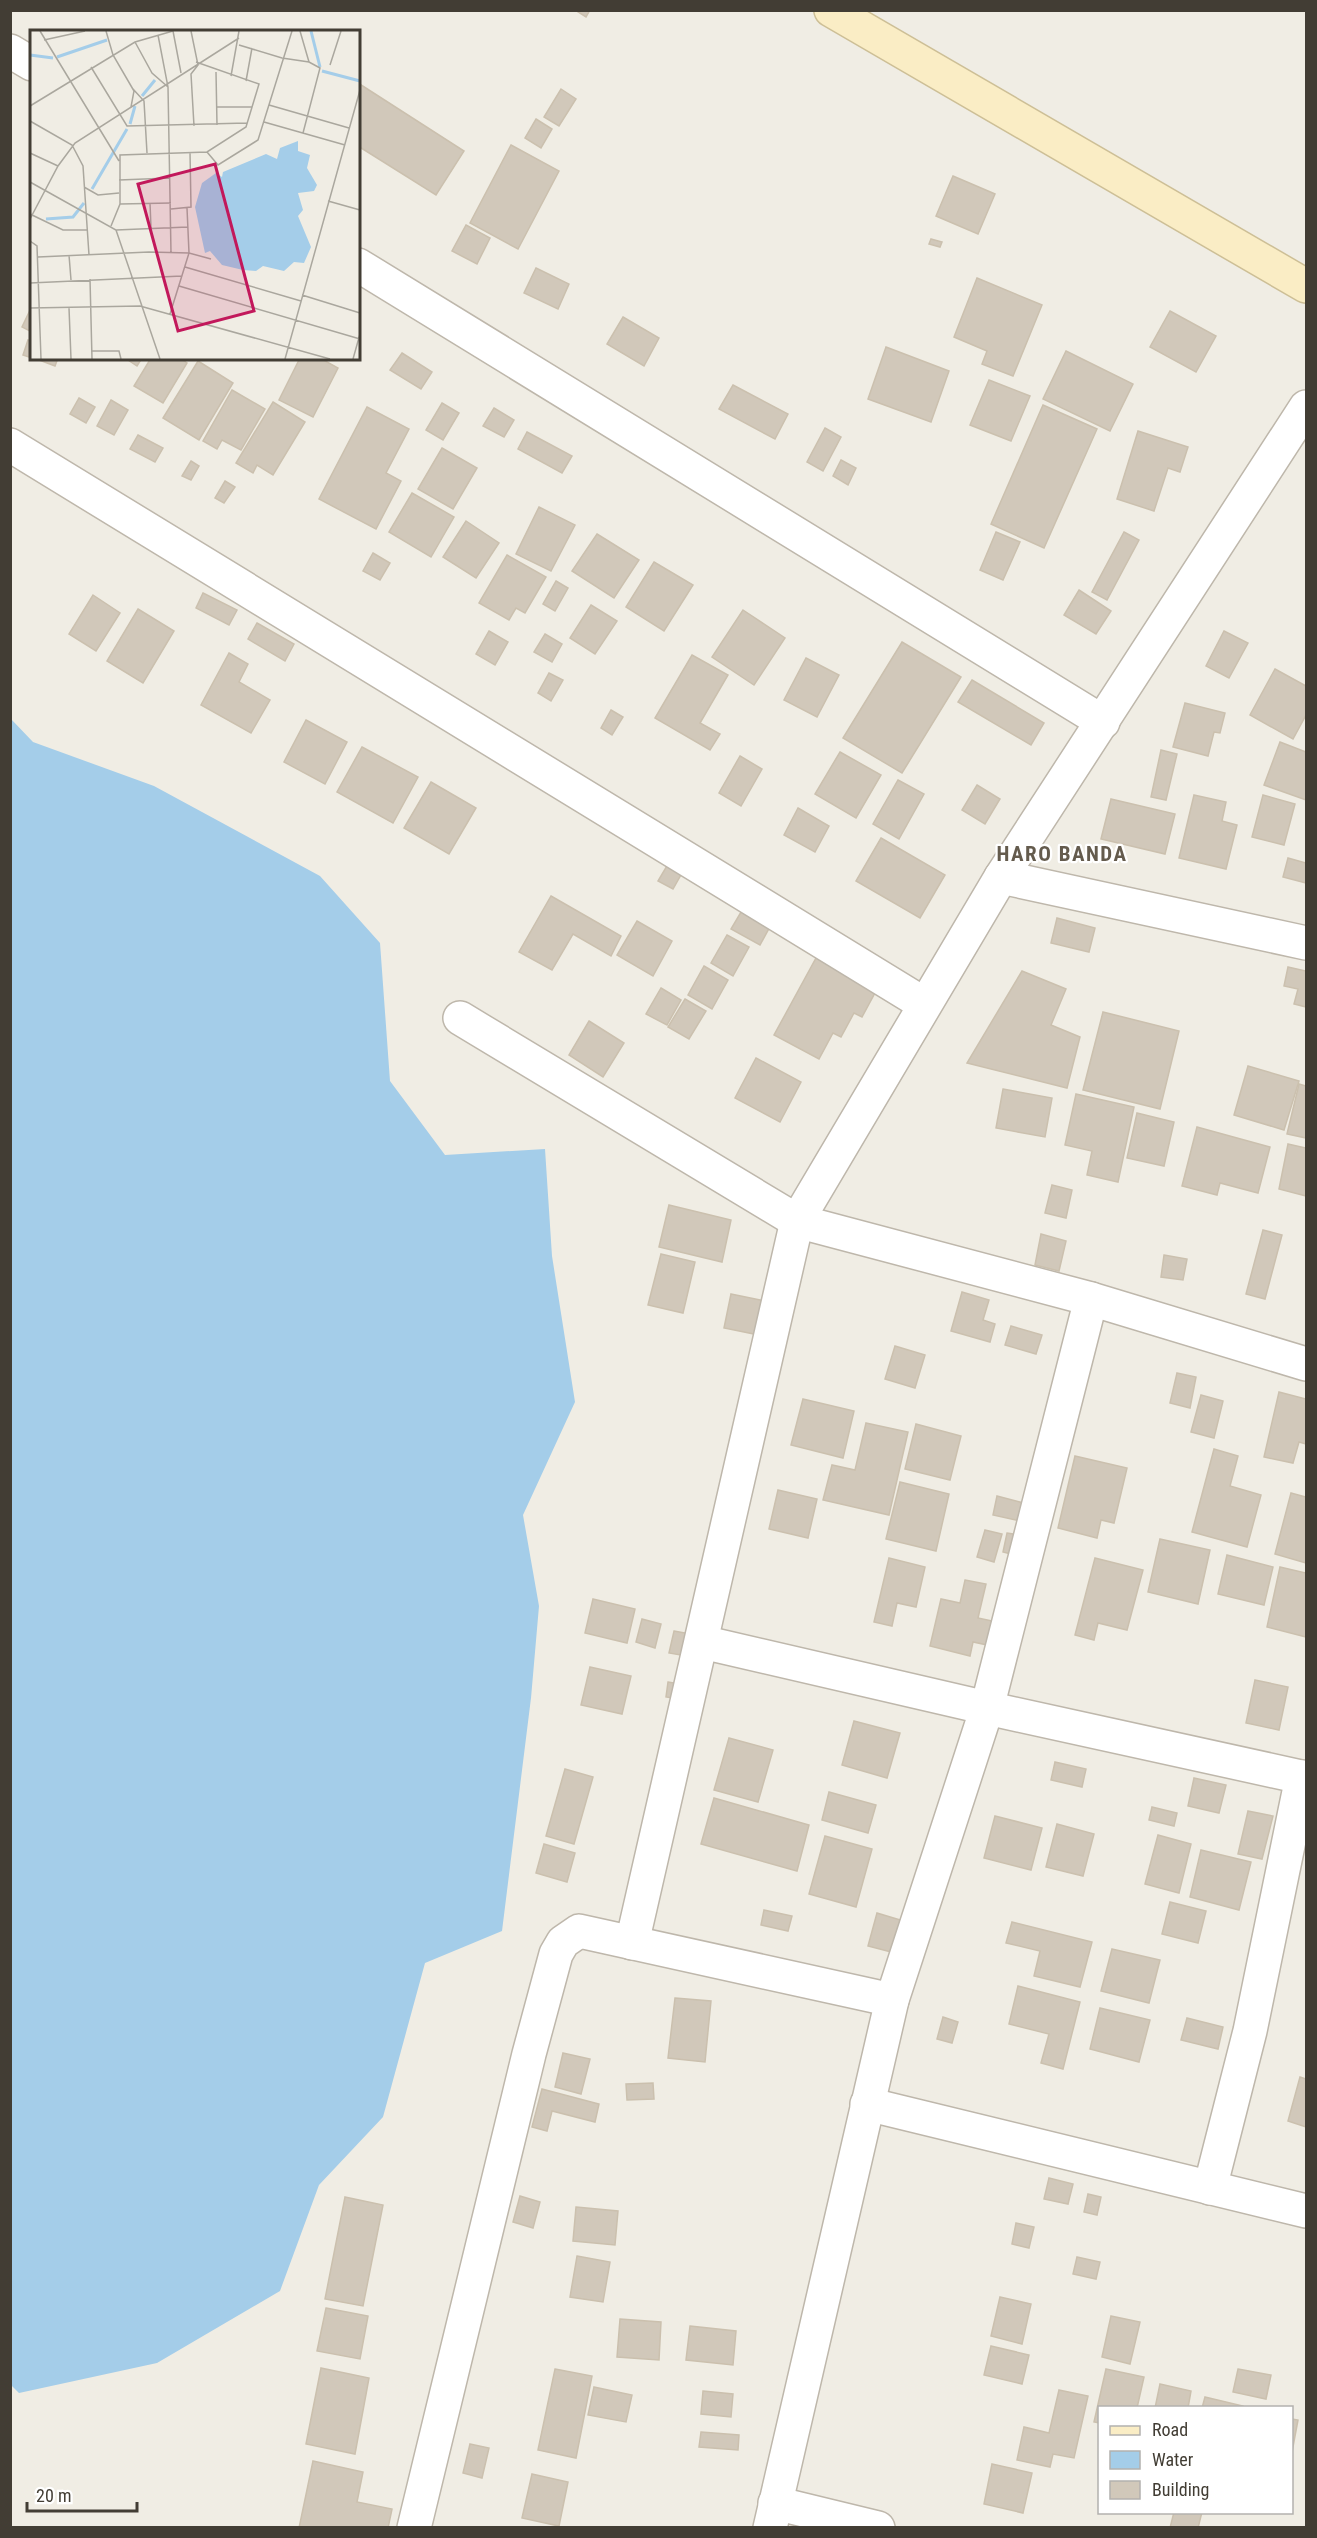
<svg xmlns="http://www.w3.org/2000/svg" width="1317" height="2538" font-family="'Roboto Condensed',sans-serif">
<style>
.water{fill:#a4cde9}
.building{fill:#d1c8ba;stroke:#cbc0ae;stroke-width:1.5}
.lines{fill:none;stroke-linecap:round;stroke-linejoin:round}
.street-casing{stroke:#beb7ab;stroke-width:36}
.secondary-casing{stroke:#cdbf96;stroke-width:36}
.street{stroke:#fff;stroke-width:33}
.secondary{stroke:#faedc5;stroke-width:33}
.labels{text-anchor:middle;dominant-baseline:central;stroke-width:4.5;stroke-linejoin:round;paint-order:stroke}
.district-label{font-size:21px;font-weight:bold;letter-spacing:1.5px;fill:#645b4d;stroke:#fff}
.inset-river{fill:none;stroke:#a4cde9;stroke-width:3}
.inset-road{fill:none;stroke:#aaa79e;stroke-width:1.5}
.view{fill:#c2185b;fill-opacity:0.15;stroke:#c2185b;stroke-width:3}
.inset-edge{fill:none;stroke:#423d34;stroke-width:3}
</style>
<rect width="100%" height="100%" fill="#f0ede4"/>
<polygon class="water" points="11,719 33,742 154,786 320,876 380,943 390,1081 445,1155 545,1149 552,1256 575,1402 523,1515 539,1606 531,1698 502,1931 425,1963 383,2117 319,2185 280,2291 157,2363 19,2393 10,2384"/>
<g class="building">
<polygon points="575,10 590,10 586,17"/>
<polygon points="358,83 464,151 436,195 358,146"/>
<polygon points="561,89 576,99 559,126 544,117"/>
<polygon points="536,119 552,129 541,148 525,138"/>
<polygon points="511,145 559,171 518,249 470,223"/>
<polygon points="953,176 995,194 978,234 936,216"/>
<polygon points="466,225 490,238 477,264 452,251"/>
<polygon points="931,239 942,242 940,247 929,244"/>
<polygon points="536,268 569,284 558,309 524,293"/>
<polygon points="977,278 1042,305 1013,376 982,364 987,351 954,337"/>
<polygon points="32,306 32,332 22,327"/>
<polygon points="1170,311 1216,336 1196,372 1150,347"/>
<polygon points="623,317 659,338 644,366 607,344"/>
<polygon points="28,340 32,341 32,358 23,355"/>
<polygon points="886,347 949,371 931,422 868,399"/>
<polygon points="1066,351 1133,384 1110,431 1043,399"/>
<polygon points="402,353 432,372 421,389 390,370"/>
<polygon points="34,358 58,358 55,366"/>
<polygon points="125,358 142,358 137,366"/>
<polygon points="151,358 180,358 187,363 163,403 134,386"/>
<polygon points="300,358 320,358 338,368 313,417 279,400"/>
<polygon points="198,361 233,383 199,440 163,418"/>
<polygon points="989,380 1030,396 1011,441 970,425"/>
<polygon points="733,385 788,414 775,439 719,409"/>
<polygon points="232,390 265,409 241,450 222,440 217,449 203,441"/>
<polygon points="79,398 95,407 86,423 70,414"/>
<polygon points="111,400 128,410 114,435 97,426"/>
<polygon points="273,402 305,422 273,475 257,465 253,473 236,463"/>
<polygon points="442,403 459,413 443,440 426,430"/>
<polygon points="1043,405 1097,429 1044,548 991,524"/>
<polygon points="367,407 409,429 386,473 401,481 376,529 319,499"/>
<polygon points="494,408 514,420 504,437 483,426"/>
<polygon points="825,428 841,437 823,471 807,462"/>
<polygon points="1138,431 1188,447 1180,472 1168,468 1154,511 1117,499"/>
<polygon points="527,432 572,456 562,473 518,449"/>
<polygon points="138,435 163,448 155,462 130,449"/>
<polygon points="442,448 477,468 453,509 418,489"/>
<polygon points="841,460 856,468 848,485 833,476"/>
<polygon points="191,461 199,466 191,480 182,476"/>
<polygon points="225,481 235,487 224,503 215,498"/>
<polygon points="412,493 454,517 431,557 389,532"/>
<polygon points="539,507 575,525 551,571 516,554"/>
<polygon points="466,521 499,543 476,578 443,557"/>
<polygon points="996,532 1020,542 1003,580 980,570"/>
<polygon points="1124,532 1139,540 1107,600 1092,592"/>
<polygon points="597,534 639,560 614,598 572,571"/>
<polygon points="373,553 390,563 380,580 363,571"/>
<polygon points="507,555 546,577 525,613 516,608 509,620 479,603"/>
<polygon points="654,562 693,585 664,631 626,607"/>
<polygon points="556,581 568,588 555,611 543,604"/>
<polygon points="1079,590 1111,611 1096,634 1064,615"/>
<polygon points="203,593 237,610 229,625 196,608"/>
<polygon points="93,595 120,613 96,651 69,634"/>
<polygon points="591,605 617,621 595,654 570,638"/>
<polygon points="138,609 174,631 143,683 107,661"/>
<polygon points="743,610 785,638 754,685 712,657"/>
<polygon points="257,623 294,644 285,661 248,639"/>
<polygon points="489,631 508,642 495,665 476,654"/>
<polygon points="1224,631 1248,643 1229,678 1206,666"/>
<polygon points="545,634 562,644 552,662 534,652"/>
<polygon points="902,642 961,677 902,773 843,738"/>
<polygon points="229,653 248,664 239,682 270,700 251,733 201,705"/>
<polygon points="692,655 728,675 700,723 720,734 710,750 655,718"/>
<polygon points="806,658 839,675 817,717 784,700"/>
<polygon points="1275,669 1306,686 1306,715 1293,739 1250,715"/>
<polygon points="549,673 563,680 551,701 538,693"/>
<polygon points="972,680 1044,723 1031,745 958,702"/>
<polygon points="1185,703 1225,713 1220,733 1214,732 1208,756 1173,747"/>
<polygon points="611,710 623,717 612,735 601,728"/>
<polygon points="306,720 347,742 325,784 284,762"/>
<polygon points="1280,742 1306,752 1306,800 1264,785"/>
<polygon points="362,747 418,777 393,823 337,792"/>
<polygon points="1161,750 1177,754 1166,800 1151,797"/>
<polygon points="840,752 881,775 856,818 815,794"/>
<polygon points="740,756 762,769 741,806 719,793"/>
<polygon points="898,780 924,794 899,839 873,824"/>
<polygon points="431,782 476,808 449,854 404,828"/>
<polygon points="977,785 1000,799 985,824 962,810"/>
<polygon points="1194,795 1226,802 1222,821 1237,825 1226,869 1179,858"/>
<polygon points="1263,795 1295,804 1284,845 1252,837"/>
<polygon points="1111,799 1175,814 1165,854 1101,839"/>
<polygon points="798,808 829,826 815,852 784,835"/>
<polygon points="881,838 945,875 920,918 856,881"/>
<polygon points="1288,858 1306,863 1306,883 1283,877"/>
<polygon points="668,864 682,873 673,889 658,881"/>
<polygon points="551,896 621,936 611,956 573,934 552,970 519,952"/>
<polygon points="744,907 772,923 760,945 731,929"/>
<polygon points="1057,918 1095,928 1089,952 1051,943"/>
<polygon points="637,921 672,941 653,976 617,955"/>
<polygon points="727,935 749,947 733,976 711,963"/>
<polygon points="816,958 876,991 862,1017 854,1013 841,1037 833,1033 819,1059 774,1035"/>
<polygon points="704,966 728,980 712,1009 688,995"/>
<polygon points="1288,967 1306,971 1306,1007 1294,1004 1298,989 1284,986"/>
<polygon points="1022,971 1066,989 1051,1025 1080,1037 1067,1088 967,1063"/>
<polygon points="661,988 681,1000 667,1025 646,1014"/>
<polygon points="685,999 706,1011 689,1039 668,1027"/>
<polygon points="1103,1012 1179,1031 1160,1109 1083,1090"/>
<polygon points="589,1021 624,1043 603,1077 569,1055"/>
<polygon points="756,1058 801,1082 780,1122 735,1098"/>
<polygon points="1248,1066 1299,1081 1284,1130 1234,1115"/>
<polygon points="1299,1084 1306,1086 1306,1138 1287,1134"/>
<polygon points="1003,1089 1052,1098 1045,1137 996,1128"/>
<polygon points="1076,1094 1134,1107 1118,1182 1087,1175 1092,1151 1065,1145"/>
<polygon points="1137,1113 1174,1122 1164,1166 1127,1158"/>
<polygon points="1197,1127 1270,1147 1258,1193 1220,1183 1217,1195 1182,1186"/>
<polygon points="1288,1144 1306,1148 1306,1196 1279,1189"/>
<polygon points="1052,1185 1072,1190 1066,1218 1045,1213"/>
<polygon points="669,1205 731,1220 722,1262 659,1247"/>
<polygon points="1263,1230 1282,1235 1265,1299 1246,1294"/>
<polygon points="1041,1234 1066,1241 1059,1271 1035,1265"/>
<polygon points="661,1254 695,1262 683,1313 648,1305"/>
<polygon points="1164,1255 1187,1259 1183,1280 1161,1277"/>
<polygon points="962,1292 989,1300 983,1320 995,1324 990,1342 951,1331"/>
<polygon points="731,1294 765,1301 759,1335 724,1328"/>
<polygon points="1011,1326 1042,1335 1036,1354 1005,1345"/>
<polygon points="895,1346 925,1355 915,1388 885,1379"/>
<polygon points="1177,1373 1196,1377 1190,1408 1170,1403"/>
<polygon points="1279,1392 1306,1399 1306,1444 1299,1442 1293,1463 1264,1457"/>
<polygon points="1201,1395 1223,1401 1214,1438 1191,1432"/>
<polygon points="803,1399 854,1411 843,1458 791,1445"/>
<polygon points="866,1423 908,1432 889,1515 823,1500 832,1465 855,1470"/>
<polygon points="916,1424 961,1436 950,1480 905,1469"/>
<polygon points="1214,1449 1238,1456 1230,1486 1261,1495 1247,1547 1192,1532"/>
<polygon points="1075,1456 1127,1468 1114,1523 1101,1520 1097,1538 1058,1528"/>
<polygon points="900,1482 949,1494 936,1551 886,1539"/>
<polygon points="778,1490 817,1499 808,1538 769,1529"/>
<polygon points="1291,1493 1306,1497 1306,1563 1275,1554"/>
<polygon points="997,1496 1024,1503 1020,1521 993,1515"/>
<polygon points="985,1530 1002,1534 994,1562 977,1557"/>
<polygon points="1007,1533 1019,1535 1015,1555 1003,1552"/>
<polygon points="1160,1539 1210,1550 1198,1604 1148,1592"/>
<polygon points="1227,1555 1273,1567 1264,1605 1218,1594"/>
<polygon points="889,1558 925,1567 916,1607 897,1603 892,1626 874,1622"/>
<polygon points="1095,1558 1143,1570 1127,1630 1098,1623 1094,1640 1075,1635"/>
<polygon points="1280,1567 1306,1573 1306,1637 1267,1627"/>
<polygon points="965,1580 986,1584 978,1618 997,1622 992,1646 973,1642 970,1656 930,1646 941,1599 960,1603"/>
<polygon points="593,1599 635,1609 627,1643 585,1633"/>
<polygon points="642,1619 661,1624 655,1648 636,1642"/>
<polygon points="674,1631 696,1635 692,1657 669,1653"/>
<polygon points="590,1667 631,1676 622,1714 581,1705"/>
<polygon points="1255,1680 1288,1687 1279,1730 1246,1723"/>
<polygon points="668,1682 680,1684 678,1699 666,1697"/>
<polygon points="854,1721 900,1733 887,1778 842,1765"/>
<polygon points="729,1738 773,1750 758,1802 714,1790"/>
<polygon points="1055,1762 1086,1769 1082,1787 1051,1780"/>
<polygon points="565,1769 593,1777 574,1844 546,1836"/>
<polygon points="1194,1778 1226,1785 1219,1813 1188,1806"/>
<polygon points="829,1792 876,1805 868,1833 822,1820"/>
<polygon points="714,1798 809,1825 797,1871 701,1844"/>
<polygon points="1152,1807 1177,1813 1174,1826 1149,1820"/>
<polygon points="1248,1811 1273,1816 1262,1859 1238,1854"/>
<polygon points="995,1816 1042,1828 1031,1870 984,1858"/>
<polygon points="1057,1824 1094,1834 1083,1876 1046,1867"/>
<polygon points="1158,1835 1191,1844 1179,1893 1145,1884"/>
<polygon points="825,1836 872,1849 856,1907 809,1894"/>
<polygon points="544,1844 575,1853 567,1882 536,1873"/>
<polygon points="1201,1850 1251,1862 1239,1910 1190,1897"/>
<polygon points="1170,1902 1206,1911 1198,1943 1162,1934"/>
<polygon points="764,1910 792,1916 788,1931 761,1925"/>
<polygon points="877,1913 907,1922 899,1954 868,1946"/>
<polygon points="1012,1922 1092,1942 1080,1987 1034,1976 1040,1951 1006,1943"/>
<polygon points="1112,1949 1160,1960 1149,2003 1101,1991"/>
<polygon points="1018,1986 1080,2002 1063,2069 1041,2063 1049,2034 1009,2024"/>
<polygon points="675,1998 711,2001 705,2062 668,2058"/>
<polygon points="1100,2008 1150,2020 1139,2062 1090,2049"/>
<polygon points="943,2017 958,2022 952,2043 937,2039"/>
<polygon points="1187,2018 1223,2027 1218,2049 1181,2040"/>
<polygon points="563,2053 590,2059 581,2094 555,2087"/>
<polygon points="1300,2077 1306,2079 1306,2127 1288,2121"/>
<polygon points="653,2083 654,2099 627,2100 626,2084"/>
<polygon points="542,2089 599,2104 595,2122 552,2111 547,2131 532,2127"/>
<polygon points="1049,2178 1073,2184 1068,2204 1044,2199"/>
<polygon points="1088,2194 1101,2197 1097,2215 1084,2212"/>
<polygon points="520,2196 540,2202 533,2228 513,2222"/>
<polygon points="345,2197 383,2205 363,2306 325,2299"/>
<polygon points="576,2207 618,2211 615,2245 573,2241"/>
<polygon points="1016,2223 1034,2227 1029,2248 1012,2244"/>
<polygon points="577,2256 610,2262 603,2302 570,2297"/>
<polygon points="1077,2257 1100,2262 1096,2279 1073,2274"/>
<polygon points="1000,2297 1031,2304 1022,2344 991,2336"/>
<polygon points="326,2308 368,2316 360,2359 317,2351"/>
<polygon points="1111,2316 1140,2322 1130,2364 1102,2357"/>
<polygon points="620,2319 661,2322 659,2360 617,2357"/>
<polygon points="690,2326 736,2331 733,2365 686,2360"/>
<polygon points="991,2346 1029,2355 1022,2384 984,2375"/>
<polygon points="321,2368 369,2378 355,2454 306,2444"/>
<polygon points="555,2369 592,2376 576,2458 538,2450"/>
<polygon points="1106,2369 1144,2377 1137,2408 1100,2408 1100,2423 1094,2422"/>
<polygon points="1238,2369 1271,2375 1266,2399 1233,2392"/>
<polygon points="1160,2384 1191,2391 1188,2408 1155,2408"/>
<polygon points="594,2387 632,2395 626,2422 588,2415"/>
<polygon points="1059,2390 1088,2396 1074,2458 1053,2454 1050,2467 1017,2460 1024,2427 1049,2433"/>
<polygon points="703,2391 733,2394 731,2417 701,2414"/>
<polygon points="1205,2397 1243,2406 1243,2408 1202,2408"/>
<polygon points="1292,2419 1298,2420 1292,2452"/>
<polygon points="701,2432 739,2435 738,2450 699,2447"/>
<polygon points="470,2444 489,2448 482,2478 463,2473"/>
<polygon points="313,2461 363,2472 357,2502 392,2509 388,2528 299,2528"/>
<polygon points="992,2464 1032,2473 1023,2513 984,2504"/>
<polygon points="532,2474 568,2482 559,2526 522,2518"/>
<polygon points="1174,2512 1202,2512 1198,2528 1170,2528"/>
</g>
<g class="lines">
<defs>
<g id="street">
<polyline points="10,51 32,64"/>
<polyline points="358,265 1103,722"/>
<polyline points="10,445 924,1004"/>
<polyline points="1001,877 1306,943"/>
<polyline points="460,1018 797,1221 1091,1299 1306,1364"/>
<polyline points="702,1642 987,1708 1306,1778"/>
<polyline points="632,1943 797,1221 1001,877 1306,407"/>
<polyline points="867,2104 1306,2211"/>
<polyline points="1210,2188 1250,2031 1302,1777"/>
<polyline points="775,2503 878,2528"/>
<polyline points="414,2528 529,2054 556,1954 563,1942 579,1931 892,2000"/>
<polyline points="770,2528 892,2000 987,1708 1091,1299"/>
</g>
<polyline id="secondary" points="831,10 1306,286"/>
</defs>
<use href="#street" class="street-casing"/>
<use href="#secondary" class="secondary-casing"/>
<use href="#street" class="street"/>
<use href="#secondary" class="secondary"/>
</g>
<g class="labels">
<g class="district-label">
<text x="1062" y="854">HARO BANDA</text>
</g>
</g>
<g transform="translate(30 30)">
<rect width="330" height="330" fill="#f0ede4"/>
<path d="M268 111V121L280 125 277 138 287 155 284 161 268 163 273 180 268 186 281 217 274 233 264 232 254 241 233 236 226 241 213 240 192 235 180 221 175 223 165 177 172 153 186 143 192 147 193 142 236 124 247 129 250 118Z" fill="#a4cde9"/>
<path class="inset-river" d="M281 1 290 37M0 25 23 28M27 27 77 10M292 41 330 51M112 66 125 50M100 94 105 76M62 159 97 99M16 189 43 187 54 173"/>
<path class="inset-road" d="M10 1 89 131M76 1 83 25 104 61 101 77M143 1 151 43M161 1 168 35 161 44 164 96M270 1 279 32M128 5 138 57 141 223M14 10 55 1M105 12 122 43 138 57M209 15 252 28 279 32 290 38 273 103M300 35 311 1M61 37 97 96 217 93M186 42 187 95M201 46 209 1M216 51 222 18M103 59 114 71 117 123M239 75 319 98M0 76 105 12 143 1M187 77H222M0 91 42 115 53 136 59 225M234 92 315 115M177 122 188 135 228 110 262 1M0 123 28 136M89 150 140 148M0 152 86 200 130 329M54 157 68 165 89 163M298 171 330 180M120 173 121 198M90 174 141 173M141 179 161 177 160 122M0 184 33 200H58M0 189 28 136 45 113 209 8M81 196 90 174V125L177 122 216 97 229 54 166 32M86 200 158 197M0 211 7 216 11 329M39 225 41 250M8 227 119 222 159 223 181 229M155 237 271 271M60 249 62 329M0 253 152 246M149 256 330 309M272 265 330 283M0 278 110 276 300 329M39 278 41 329M140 284 159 223 157 178M61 321H89L91 329M255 329 330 60M323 329 330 304"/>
<path class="view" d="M185 134 224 281 148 301 108 154Z"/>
<rect width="330" height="330" class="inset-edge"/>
</g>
<rect width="1317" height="2538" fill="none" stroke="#423d34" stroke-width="24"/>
<rect x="1098" y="2406" width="195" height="108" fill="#ffffff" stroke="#b3b1ae" stroke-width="1.5"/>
<rect x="1110" y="2426" width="30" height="9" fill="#faedc5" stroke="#b3b1ae" stroke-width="1.5"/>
<text x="1152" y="2436" font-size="18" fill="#423d34">Road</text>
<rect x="1110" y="2451" width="30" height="18" fill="#a4cde9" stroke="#b3b1ae" stroke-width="1.5"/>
<text x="1152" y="2466" font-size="18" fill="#423d34">Water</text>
<rect x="1110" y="2481" width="30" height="18" fill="#d1c8ba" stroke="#b3b1ae" stroke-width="1.5"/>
<text x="1152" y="2496" font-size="18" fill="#423d34">Building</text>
<path d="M27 2502v9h110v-9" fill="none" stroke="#423d34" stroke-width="3"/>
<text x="36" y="2502" font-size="18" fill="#423d34" stroke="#ffffff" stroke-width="4.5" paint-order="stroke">20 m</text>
</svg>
